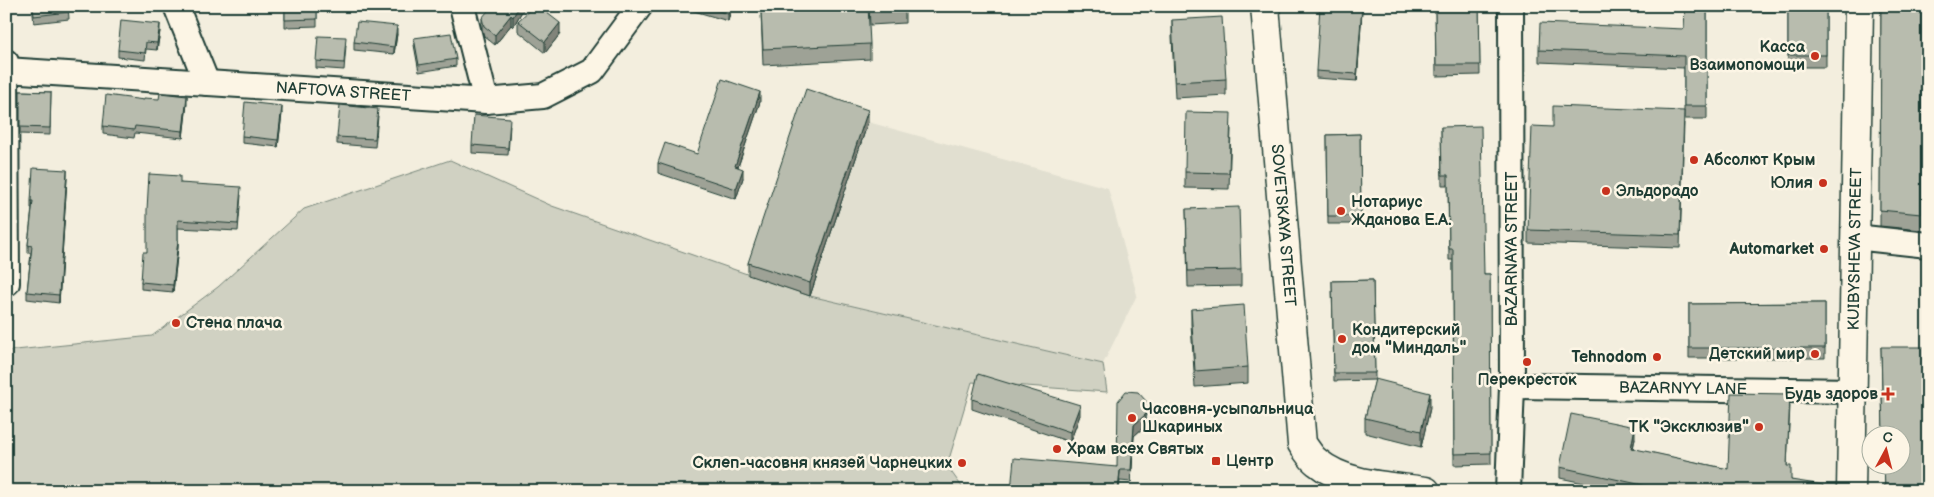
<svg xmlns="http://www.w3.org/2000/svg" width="1934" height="497" font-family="'Balsamiq Sans',sans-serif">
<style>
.built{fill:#e1dfd0}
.green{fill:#d0d1c2;stroke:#78877b}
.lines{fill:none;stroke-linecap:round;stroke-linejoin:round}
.minor-casing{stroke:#1f3d34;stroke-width:28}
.tertiary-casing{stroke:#1f3d34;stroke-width:31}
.secondary-casing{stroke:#1f3d34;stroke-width:31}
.minor{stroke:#fcf5e5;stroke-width:24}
.tertiary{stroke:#fcf5e5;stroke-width:28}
.secondary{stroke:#fcf5e5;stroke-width:28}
.wall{fill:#9ea296;stroke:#1f3d34}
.shaded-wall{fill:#81847a;stroke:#1f3d34}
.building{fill:#b8bcae;stroke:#1f3d34}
.poi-dot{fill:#c8321e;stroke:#fcf5e5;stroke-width:2}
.labels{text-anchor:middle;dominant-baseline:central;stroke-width:5;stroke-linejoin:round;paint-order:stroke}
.poi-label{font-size:16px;font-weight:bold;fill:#1f3d34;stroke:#fcf5e5;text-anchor:end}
.street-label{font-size:16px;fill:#1f3d34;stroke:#fcf5e5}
</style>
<rect width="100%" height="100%" fill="#f3eede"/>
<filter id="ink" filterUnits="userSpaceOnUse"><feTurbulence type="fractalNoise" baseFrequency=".02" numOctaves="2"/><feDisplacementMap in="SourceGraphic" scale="10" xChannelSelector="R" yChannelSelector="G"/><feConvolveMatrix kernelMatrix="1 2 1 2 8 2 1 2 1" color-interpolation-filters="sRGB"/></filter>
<g filter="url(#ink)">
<polygon class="built" points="806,102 868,122 1108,188 1137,295 1103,364 810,296 748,275"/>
<polygon class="green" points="450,160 552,206 810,296 1103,364 1107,392 972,382 947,466 965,491 6,491 6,351 152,336 218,287 304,209"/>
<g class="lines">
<defs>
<g id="minor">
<polyline points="176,6 207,83"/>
<polyline points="462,6 486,101"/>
<polyline points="6,62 7,283"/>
<path id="s1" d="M6 70 486 101 543 96 592 71 640 6"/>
<polyline points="1855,237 1928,245"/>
<path id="s2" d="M1512 386 1853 391"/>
<polyline points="1508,491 1512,386 1511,6"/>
</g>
<g id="tertiary">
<path id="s3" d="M1265 6 1302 444C1307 450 1311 458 1317 462 1346 486 1390 486 1426 491"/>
</g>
<g id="secondary">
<path id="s4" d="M1851 491 1859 6"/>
</g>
</defs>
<use href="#minor" class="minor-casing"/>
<use href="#tertiary" class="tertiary-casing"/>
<use href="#secondary" class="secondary-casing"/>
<use href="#minor" class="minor"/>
<use href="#tertiary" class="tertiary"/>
<use href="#secondary" class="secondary"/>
</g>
<g class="wall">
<polygon points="32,6 68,6 69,19 34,23"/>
<polygon points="285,6 317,6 317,26 285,27"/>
<polygon points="525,6 513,27 511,25 495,45 484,36 482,29 482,18"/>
<polygon points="684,6 732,6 728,21 684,8"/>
<polygon points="869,6 905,6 905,23 870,25"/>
<polygon points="1435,6 1479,6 1480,75 1436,76"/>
<polygon points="1685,6 1826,6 1826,67 1788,67 1788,12 1707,12 1707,119 1684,119 1684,68 1539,62 1539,50 1684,29"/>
<polygon points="1881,6 1921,6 1921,230 1880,226"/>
<polygon points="1362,10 1357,81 1316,78 1316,71"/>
<polygon points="761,11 870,44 870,59 763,65"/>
<polygon points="1172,20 1226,79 1226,95 1175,98 1172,36"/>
<polygon points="518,21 560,34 545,53 518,31"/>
<polygon points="160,31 157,50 146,49 145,60 118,57 118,50"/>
<polygon points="397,34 394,54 354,50 354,42"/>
<polygon points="414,38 456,59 456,66 419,72 414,45"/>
<polygon points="346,45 344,70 316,68 316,61"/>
<polygon points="20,91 51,92 50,135 20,134"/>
<polygon points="760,102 738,167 743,178 736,199 658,173 658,163 697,154"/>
<polygon points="187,103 183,138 135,133 134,138 103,134 103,126"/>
<polygon points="282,113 278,147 242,143 242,136"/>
<polygon points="378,116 375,147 337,144 337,137"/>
<polygon points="868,122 810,296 748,275 748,263"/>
<polygon points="1684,123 1680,248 1528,243 1528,230"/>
<polygon points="510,125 508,155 472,153 472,145"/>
<polygon points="1441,127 1484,274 1490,274 1491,464 1454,465 1453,260 1449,260 1448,185 1442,185"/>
<polygon points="1231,129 1229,189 1185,188 1185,172"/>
<polygon points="1360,134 1361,224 1328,224 1327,135"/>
<polygon points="67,178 59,303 27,299 27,292 31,253 28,253 28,245 32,208 31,208 31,201"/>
<polygon points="180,183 241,195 238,231 178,228 178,247 173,292 141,289 141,282 147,252"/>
<polygon points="1186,209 1241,270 1241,286 1188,287"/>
<polygon points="1373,280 1375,379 1430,408 1421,447 1365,433 1365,418 1375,380 1334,381 1332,281"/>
<polygon points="1825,303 1825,358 1689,358 1689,304"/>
<polygon points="1191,309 1248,367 1248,383 1195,387 1191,324"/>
<polygon points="1881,347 1926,490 1928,491 1885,491 1884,464 1902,464 1902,434 1883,434"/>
<polygon points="972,399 1080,415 1070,442 972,409"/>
<polygon points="1146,401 1146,425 1134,436 1131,482 1120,481 1119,491 1011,491 1117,467"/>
<polygon points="1790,405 1787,466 1791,480 1823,491 1622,491 1560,478 1560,467 1635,438 1633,449 1728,469"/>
</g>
<g class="shaded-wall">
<polygon points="519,6 525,6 513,27 513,17"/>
<polygon points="730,6 732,6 728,21 728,14"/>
<polygon points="1362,6 1362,10 1357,81 1357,74"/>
<polygon points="511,15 511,25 495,45 495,35"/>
<polygon points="560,23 560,34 545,53 545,42"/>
<polygon points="160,24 160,31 157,50 157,43"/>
<polygon points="397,26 397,34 394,54 394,47"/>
<polygon points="760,92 760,102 735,175 735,166"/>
<polygon points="187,96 187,103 183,138 183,131"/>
<polygon points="282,106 282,113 278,147 278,140"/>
<polygon points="868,110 868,122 810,296 810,283"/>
<polygon points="743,169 743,178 736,199 736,189"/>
<polygon points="67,170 67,178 59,303 59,295"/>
<polygon points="178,240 178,247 173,292 173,285"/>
<polygon points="1430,393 1430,408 1421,447 1421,431"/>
<polygon points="1080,405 1080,415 1070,442 1070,432"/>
<polygon points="1146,414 1146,425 1134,436 1131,482 1134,425"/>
<polygon points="1635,427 1635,438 1631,458 1631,448"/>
<polygon points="1120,470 1119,491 1118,491"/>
</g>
<g class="building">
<polygon points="33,6 68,6 69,12 34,16"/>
<polygon points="285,6 317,6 317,19 285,20"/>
<polygon points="492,6 519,6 513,17 511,15 495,35 484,26 482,18"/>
<polygon points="534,6 538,6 560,23 545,42 518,21"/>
<polygon points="703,6 730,6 728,14"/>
<polygon points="868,6 870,44 763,49 761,11"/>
<polygon points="869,6 905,6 905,7 870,9"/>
<polygon points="1320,6 1362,6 1357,74 1316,71"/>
<polygon points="1435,6 1479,6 1480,65 1436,65"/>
<polygon points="1685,6 1707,6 1707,106 1684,106 1684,56 1539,50 1540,23 1684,29"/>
<rect x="1788" y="6" width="38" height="49"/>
<polygon points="1881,6 1921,6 1921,214 1880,210"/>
<polygon points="1222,17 1226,79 1175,82 1172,20"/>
<polygon points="121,20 160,24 157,43 146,42 145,53 118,50"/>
<polygon points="357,22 397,26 394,47 354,42"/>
<polygon points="451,33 456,59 419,65 414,38"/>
<polygon points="318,36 346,37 344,63 316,61"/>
<polygon points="722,79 760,92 735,166 743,169 736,189 658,163 665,143 697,154"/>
<polygon points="806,89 868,110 810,283 748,263"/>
<polygon points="20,91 51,92 50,128 20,127"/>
<polygon points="160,93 187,96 183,131 135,126 134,130 103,126 106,95 144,100 144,98 159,99"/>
<polygon points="245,102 282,106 278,140 242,136"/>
<polygon points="340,105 378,109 375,139 337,137"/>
<polygon points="1553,106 1684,111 1680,235 1528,230 1532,126 1553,127"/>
<polygon points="1186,112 1231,113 1229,173 1185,172"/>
<polygon points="474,115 510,118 508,148 472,145"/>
<polygon points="1481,126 1484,274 1490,274 1491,453 1454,454 1453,249 1449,249 1448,175 1442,175 1441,127"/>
<polygon points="1360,134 1361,216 1328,216 1327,135"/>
<polygon points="33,168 67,170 59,295 27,292 32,246 28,245 33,201 31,201"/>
<polygon points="149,174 180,176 180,183 241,187 238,224 178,220 178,240 173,285 141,282 143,252 147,252 147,210"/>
<polygon points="1239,207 1241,270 1188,271 1186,209"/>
<polygon points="1373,280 1375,373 1334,373 1332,281"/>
<polygon points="1825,303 1825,348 1689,348 1689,304"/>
<polygon points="1244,305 1248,367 1195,371 1191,309"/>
<polygon points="1881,347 1925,347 1926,490 1928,491 1885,491 1884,464 1902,464 1902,434 1883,434"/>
<polygon points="978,374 1080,405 1070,432 972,399"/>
<polygon points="1375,379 1430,393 1421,431 1365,418"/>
<polygon points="1126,391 1138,392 1146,401 1146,414 1134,425 1131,470 1120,470 1118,491 1011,491 1014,458 1117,467 1118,401"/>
<polygon points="1731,393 1790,394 1787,466 1791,466 1791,480 1823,485 1822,491 1670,491 1560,467 1571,414 1635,427 1631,448 1728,469"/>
</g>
</g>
<g class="poi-dot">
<circle cx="1815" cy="56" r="5"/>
<circle cx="1694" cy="160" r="5"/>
<circle cx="1823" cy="183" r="5"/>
<circle cx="1606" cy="191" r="5"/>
<circle cx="1341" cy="211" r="5"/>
<circle cx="1824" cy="249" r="5"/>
<circle cx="176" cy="323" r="5"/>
<circle cx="1342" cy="339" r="5"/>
<circle cx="1815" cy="354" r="5"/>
<circle cx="1657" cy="357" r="5"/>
<circle cx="1527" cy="362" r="5"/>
<path d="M1885.5 386.5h5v5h5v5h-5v5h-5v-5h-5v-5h5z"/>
<circle cx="1132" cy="418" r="5"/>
<circle cx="1759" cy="427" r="5"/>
<circle cx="1057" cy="449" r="5"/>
<rect x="1211" y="456" width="10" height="10" rx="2.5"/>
<circle cx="962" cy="463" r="5"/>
</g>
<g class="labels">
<g class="poi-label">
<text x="1805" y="47">Касса<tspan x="1805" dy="18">Взаимопомощи</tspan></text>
<text x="1704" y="160" text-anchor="start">Абсолют Крым</text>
<text x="1813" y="183">Юлия</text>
<text x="1616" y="191" text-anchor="start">Эльдорадо</text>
<text x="1351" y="202" text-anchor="start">Нотариус<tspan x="1351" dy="18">Жданова Е.А.</tspan></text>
<text x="1814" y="249">Automarket</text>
<text x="186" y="323" text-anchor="start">Стена плача</text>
<text x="1352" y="330" text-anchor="start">Кондитерский<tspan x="1352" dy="18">дом "Миндаль"</tspan></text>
<text x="1805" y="354">Детский мир</text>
<text x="1647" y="357">Tehnodom</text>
<text x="1527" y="380" text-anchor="middle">Перекресток</text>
<text x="1878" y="394">Будь здоров</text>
<text x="1142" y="409" text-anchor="start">Часовня-усыпальница<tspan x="1142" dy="18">Шкариных</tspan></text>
<text x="1749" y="427">ТК "Эксклюзив"</text>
<text x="1067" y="449" text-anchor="start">Храм всех Святых</text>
<text x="1226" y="461" text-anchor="start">Центр</text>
<text x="952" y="463">Склеп-часовня князей Чарнецких</text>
</g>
<g class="street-label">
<text stroke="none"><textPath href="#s1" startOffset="338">NAFTOVA STREET</textPath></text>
<text stroke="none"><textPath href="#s3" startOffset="220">SOVETSKAYA STREET</textPath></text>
<text transform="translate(1512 249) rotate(-90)">BAZARNAYA STREET</text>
<text stroke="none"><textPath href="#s4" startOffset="242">KUIBYSHEVA STREET</textPath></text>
<text stroke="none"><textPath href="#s2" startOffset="171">BAZARNYY LANE</textPath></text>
</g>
</g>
<rect width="1934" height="497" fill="none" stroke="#fcf5e5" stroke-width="25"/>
<rect x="12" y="12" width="1909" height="472" fill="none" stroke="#1f3d34" stroke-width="2" filter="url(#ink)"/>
<g transform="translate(1886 450) rotate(7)"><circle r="24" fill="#fcf5e5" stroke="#a4ab9e"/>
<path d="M0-4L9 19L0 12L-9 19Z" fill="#c8321e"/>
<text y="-8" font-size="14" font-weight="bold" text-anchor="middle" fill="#1f3d34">С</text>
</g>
</svg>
